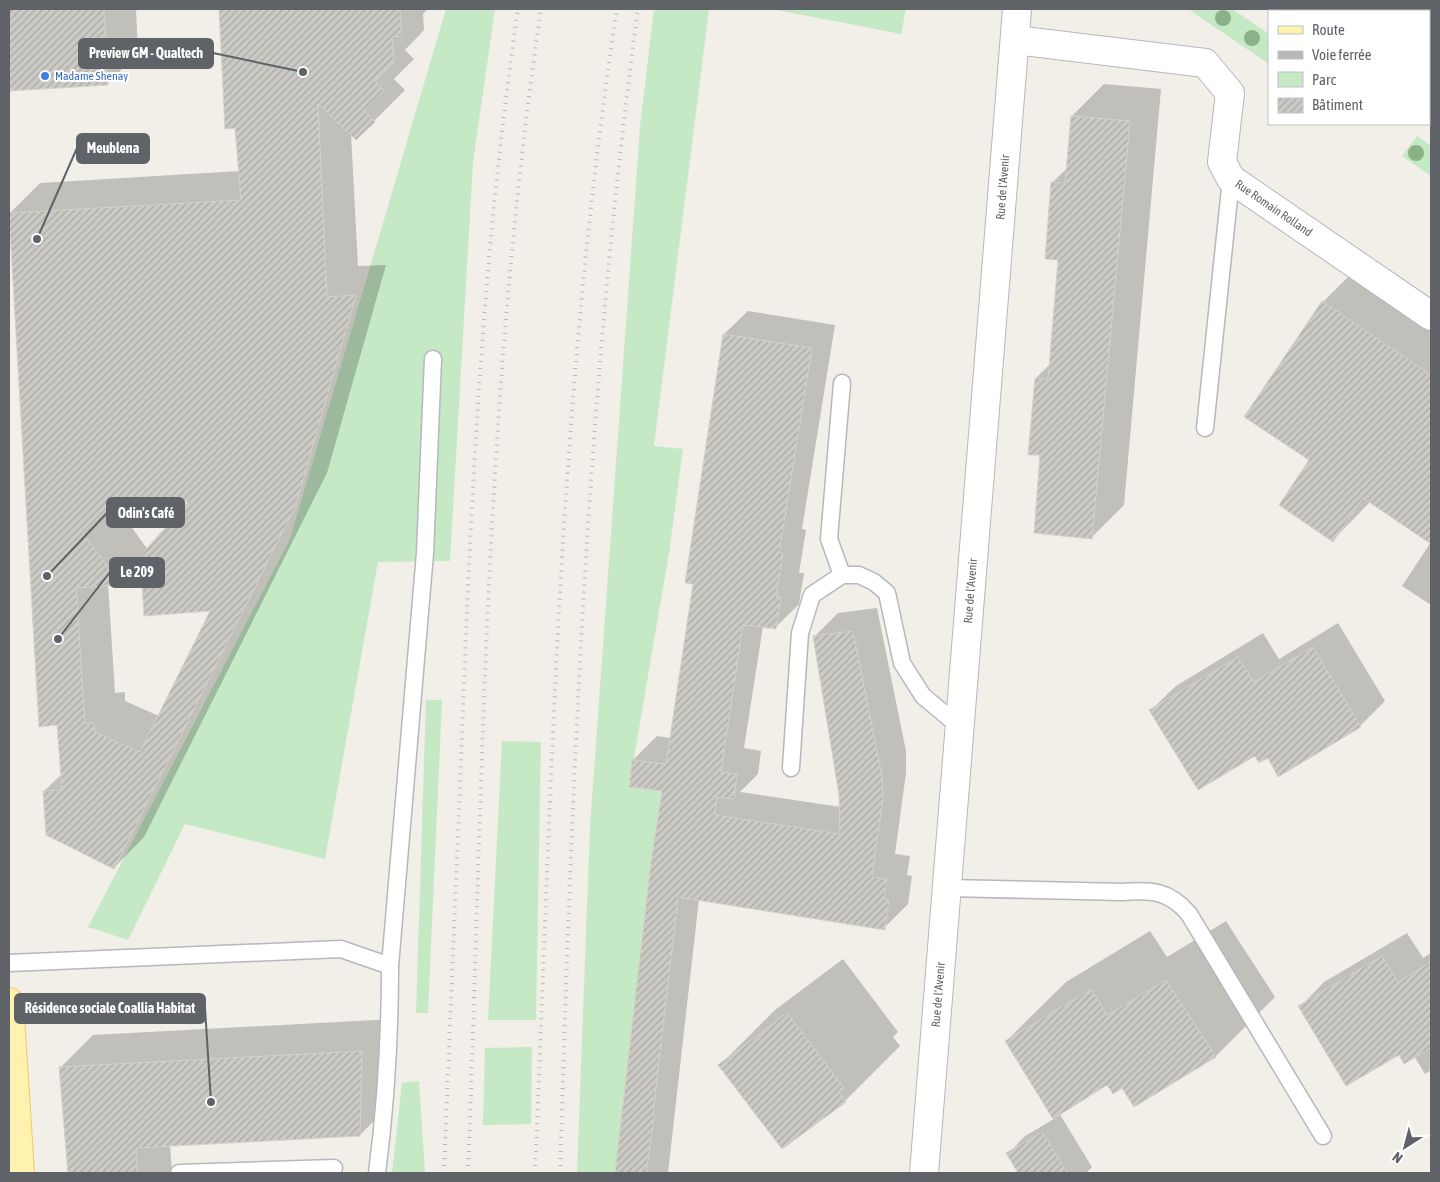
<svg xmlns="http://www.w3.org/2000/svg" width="1440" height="1182" font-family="'Asap Condensed',sans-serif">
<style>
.green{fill:#c5e8c5}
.shadow{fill:#0003;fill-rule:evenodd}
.building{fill:url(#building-hatch);stroke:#d6d1c6;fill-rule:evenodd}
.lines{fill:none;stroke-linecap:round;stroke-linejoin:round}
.lane-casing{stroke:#b5b8bc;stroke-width:19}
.street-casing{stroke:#b5b8bc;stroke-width:30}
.primary-casing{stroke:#f2c960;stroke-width:30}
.lane{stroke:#fff;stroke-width:16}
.street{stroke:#fff;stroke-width:28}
.primary{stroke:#fff2af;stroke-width:28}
.rail{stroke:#b6b7b8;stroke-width:4;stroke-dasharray:1 6;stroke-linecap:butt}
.tree{fill:#89b387}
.shop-dot{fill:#3f7fe0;stroke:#fff;stroke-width:2}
.labels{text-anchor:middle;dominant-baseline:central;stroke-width:4;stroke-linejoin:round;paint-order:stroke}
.shop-label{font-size:12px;fill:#366cbe;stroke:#fff;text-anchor:start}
.street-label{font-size:12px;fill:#5f6368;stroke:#fff}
.leader{fill:none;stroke:#5f6368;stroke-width:2}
.callout-dot{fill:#5f6368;stroke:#fff;stroke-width:2}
.callout{fill:#5f6368;stroke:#5f6368;stroke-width:2}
.callout-label{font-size:14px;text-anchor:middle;font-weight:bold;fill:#fff}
</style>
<defs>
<pattern id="building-hatch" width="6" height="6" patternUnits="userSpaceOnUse" patternTransform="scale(1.25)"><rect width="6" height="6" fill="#cccac5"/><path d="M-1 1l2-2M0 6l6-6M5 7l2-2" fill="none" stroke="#a9a8a4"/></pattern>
</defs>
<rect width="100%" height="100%" fill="#f1efe8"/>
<g class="green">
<polygon points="446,9 495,9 473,162 450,561 378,562 325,859 185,824 128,940 88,927 290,539"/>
<polygon points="654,9 709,9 654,446 683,449 669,553 629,787 662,791 642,934 621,1173 577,1173 590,827 640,127"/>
<polygon points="772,9 906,9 901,34"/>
<polygon points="1188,9 1232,9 1269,34 1269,64"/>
<polygon points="1417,136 1431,146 1431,176 1402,156"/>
<polygon points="426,700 442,700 428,1013 416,1013"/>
<polygon points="502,741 541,742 536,1020 488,1020"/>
<polygon points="532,1047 531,1124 483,1125 485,1048"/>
<polygon points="419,1081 425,1173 392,1173 402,1083"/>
</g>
<g class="shadow">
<polygon points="9,9 136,9 138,53 107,84 9,90"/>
<path d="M220 9H428L423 14 424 30 405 50 414 59 394 79 405 90 356 139 351 134 358 266 386 265 327 473 144 837 114 868 44 791 62 774 9 214 40 183 240 171 237 127H226ZM191 500 148 550 115 504ZM143 581 212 610 159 716 125 701V692L115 693 108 584Z"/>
<polygon points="1283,9 1431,9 1431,95 1429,93 1429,11 1286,11"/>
<polygon points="1104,84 1161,89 1124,505 1092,537 1042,454 1036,378 1050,364 1059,259 1053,182 1067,168 1072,116"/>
<polygon points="1356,269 1431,320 1431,605 1402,586 1431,542 1370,502 1333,540 1311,460 1323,302"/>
<polygon points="748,311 835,325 802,529 806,530 799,573 804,573 799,604 775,628 763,626 744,748 761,751 758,774 740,792 841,807 814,637 838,613 877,608 906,751 906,773 895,854 910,856 907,875 912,876 908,904 884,928 699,899 668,1173 617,1173 638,977 664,790 630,786 633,760 657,736 671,738 694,583 724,334"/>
<polygon points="1338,623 1385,701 1360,726 1279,775 1268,756 1255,754 1151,710 1176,686 1263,633 1279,659"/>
<polygon points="1226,921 1275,997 1216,1056 1134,1105 1123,1087 1108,1084 1059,1113 1092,1167 1086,1173 1020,1173 1008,1154 1025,1136 1054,1119 1006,1041 1066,982 1150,931 1167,957"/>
<polygon points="1407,933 1423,958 1431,953 1431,1070 1425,1074 1414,1056 1400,1053 1300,1007 1324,982"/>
<polygon points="843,959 898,1032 893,1037 900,1046 845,1101 720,1065 775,1010"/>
<polygon points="394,1019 393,1102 360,1135 170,1145 172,1173 68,1173 60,1068 93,1035"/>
</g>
<g class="building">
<polygon points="9,9 104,9 108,85 9,91"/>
<path d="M219 9H400L402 36 392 37 394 62 375 81 384 91 364 110 375 122 356 140 318 104 327 297 356 295 296 505 114 869 46 835 43 791 62 790 57 725 39 727 9 213 241 200 235 128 225 129ZM188 502 118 581 83 533 110 506ZM142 583 144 616 210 611 140 752 95 732 94 723H85L76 588Z"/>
<polygon points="1071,116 1130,121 1092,539 1034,533 1040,455 1028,455 1035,378 1048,379 1058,260 1045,259 1051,182 1065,183"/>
<polygon points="1322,301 1431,375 1431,544 1363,498 1333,542 1279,505 1309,460 1244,417"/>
<polygon points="723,334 812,348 779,553 783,553 776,596 781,597 776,629 743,625 721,772 737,774 734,799 717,797 715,815 840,834 839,795 813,636 853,631 882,776 883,798 872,877 887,879 884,899 889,900 885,930 678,897 653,1114 655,1113 646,1173 615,1173 651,862 662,791 629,787 632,760 666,764 693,584 685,583"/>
<polygon points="1313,647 1361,727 1278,777 1268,758 1259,763 1255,756 1198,790 1149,710 1238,657 1254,682"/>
<polygon points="1382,956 1398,982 1431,962 1431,1048 1404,1064 1399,1055 1346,1086 1298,1006"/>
<polygon points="1166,980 1216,1057 1134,1107 1122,1088 1113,1094 1107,1085 1053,1119 1005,1041 1091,989 1107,1015"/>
<polygon points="787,1013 844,1088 839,1092 846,1102 782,1149 718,1065"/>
<polygon points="362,1051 360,1136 136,1148 137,1173 68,1173 59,1067"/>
<polygon points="1042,1132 1068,1173 1018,1173 1006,1153"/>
</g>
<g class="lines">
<defs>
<g id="lane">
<polyline points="842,383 829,539 842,575"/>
<polyline points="1205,428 1231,179"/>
<polyline points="791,768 800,633 812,595 842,575 859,575 874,582 887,593 902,663 923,696 960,727"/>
<path d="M947 888 1122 892C1151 890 1169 890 1189 914L1323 1136"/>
<polyline points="9,963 341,949 390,966"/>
<polyline points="179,1173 334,1168"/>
<path d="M377 1173C386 1104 390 1036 390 966L425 553 433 359"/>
</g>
<g id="street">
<path id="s1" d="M1015 40 1205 63 1230 93 1222 162 1231 179 1431 316"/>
<path id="s2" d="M924 1173 1017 9"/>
</g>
<polyline id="primary" points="9,1002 20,1173"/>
</defs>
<use href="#lane" class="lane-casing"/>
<use href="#street" class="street-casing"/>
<use href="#primary" class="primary-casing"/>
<use href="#lane" class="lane"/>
<use href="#street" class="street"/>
<use href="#primary" class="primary"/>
<g class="rail">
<path d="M444 1173C450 1019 457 865 463 710 472 475 484 241 518 9"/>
<path d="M468 1173C483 785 484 394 541 9"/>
<path d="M535 1173C552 785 558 393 617 9"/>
<path d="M560 1173C572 785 586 395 638 9"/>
</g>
</g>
<g class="tree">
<circle cx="1223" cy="18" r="8"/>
<circle cx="1252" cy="38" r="8"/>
<circle cx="1416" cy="153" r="8"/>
</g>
<circle class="shop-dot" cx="45" cy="76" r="5"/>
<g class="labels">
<g class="shop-label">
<text x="55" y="76">Madame Shenay</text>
</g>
<g class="street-label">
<text stroke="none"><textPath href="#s2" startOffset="989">Rue de l'Avenir</textPath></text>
<text stroke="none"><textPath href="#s1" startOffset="371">Rue Romain Rolland</textPath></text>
<text stroke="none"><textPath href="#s2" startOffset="584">Rue de l'Avenir</textPath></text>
<text stroke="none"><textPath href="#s2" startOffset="179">Rue de l'Avenir</textPath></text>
</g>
</g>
<path class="leader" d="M303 72L213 53M37 239L77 148M47 576L107 513M58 639L110 572M211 1102L205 1008"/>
<g class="callout-dot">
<circle cx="303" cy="72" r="5"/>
<circle cx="37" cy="239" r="5"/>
<circle cx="47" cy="576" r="5"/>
<circle cx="58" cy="639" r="5"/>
<circle cx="211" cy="1102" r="5"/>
</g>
<g class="callout">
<rect x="79" y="39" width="134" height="29" rx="5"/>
<rect x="77" y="134" width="72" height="29" rx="5"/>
<rect x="107" y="498" width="77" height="29" rx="5"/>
<rect x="110" y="558" width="54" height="29" rx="5"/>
<rect x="15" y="994" width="190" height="29" rx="5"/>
</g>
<g class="callout-label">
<text x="146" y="58">Preview GM - Qualtech</text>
<text x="113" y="153">Meublena</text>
<text x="146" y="518">Odin's Café</text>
<text x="137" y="577">Le 209</text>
<text x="110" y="1013">Résidence sociale Coallia Habitat</text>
</g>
<rect width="1440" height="1182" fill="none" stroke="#5f6368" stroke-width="20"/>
<rect x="1268" y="10" width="162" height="115" fill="#ffffff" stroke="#bfc1c3"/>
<rect x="1278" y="26" width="25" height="8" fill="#fff2af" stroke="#bfc1c3"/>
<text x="1312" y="35" font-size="15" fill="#5f6368">Route</text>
<rect x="1278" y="51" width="25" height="8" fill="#b6b7b8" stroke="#bfc1c3"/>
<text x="1312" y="60" font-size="15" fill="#5f6368">Voie ferrée</text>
<rect x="1278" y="72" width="25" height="15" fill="#c5e8c5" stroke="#bfc1c3"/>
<text x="1312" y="85" font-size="15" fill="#5f6368">Parc</text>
<rect x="1278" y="98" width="25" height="15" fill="url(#building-hatch)" stroke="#bfc1c3"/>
<text x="1312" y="110" font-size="15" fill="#5f6368">Bâtiment</text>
<g transform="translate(1405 1147) rotate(216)" stroke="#ffffff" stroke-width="4" paint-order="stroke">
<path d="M0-4L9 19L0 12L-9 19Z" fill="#5f6368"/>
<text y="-8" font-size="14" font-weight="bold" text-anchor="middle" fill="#5f6368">N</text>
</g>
</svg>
